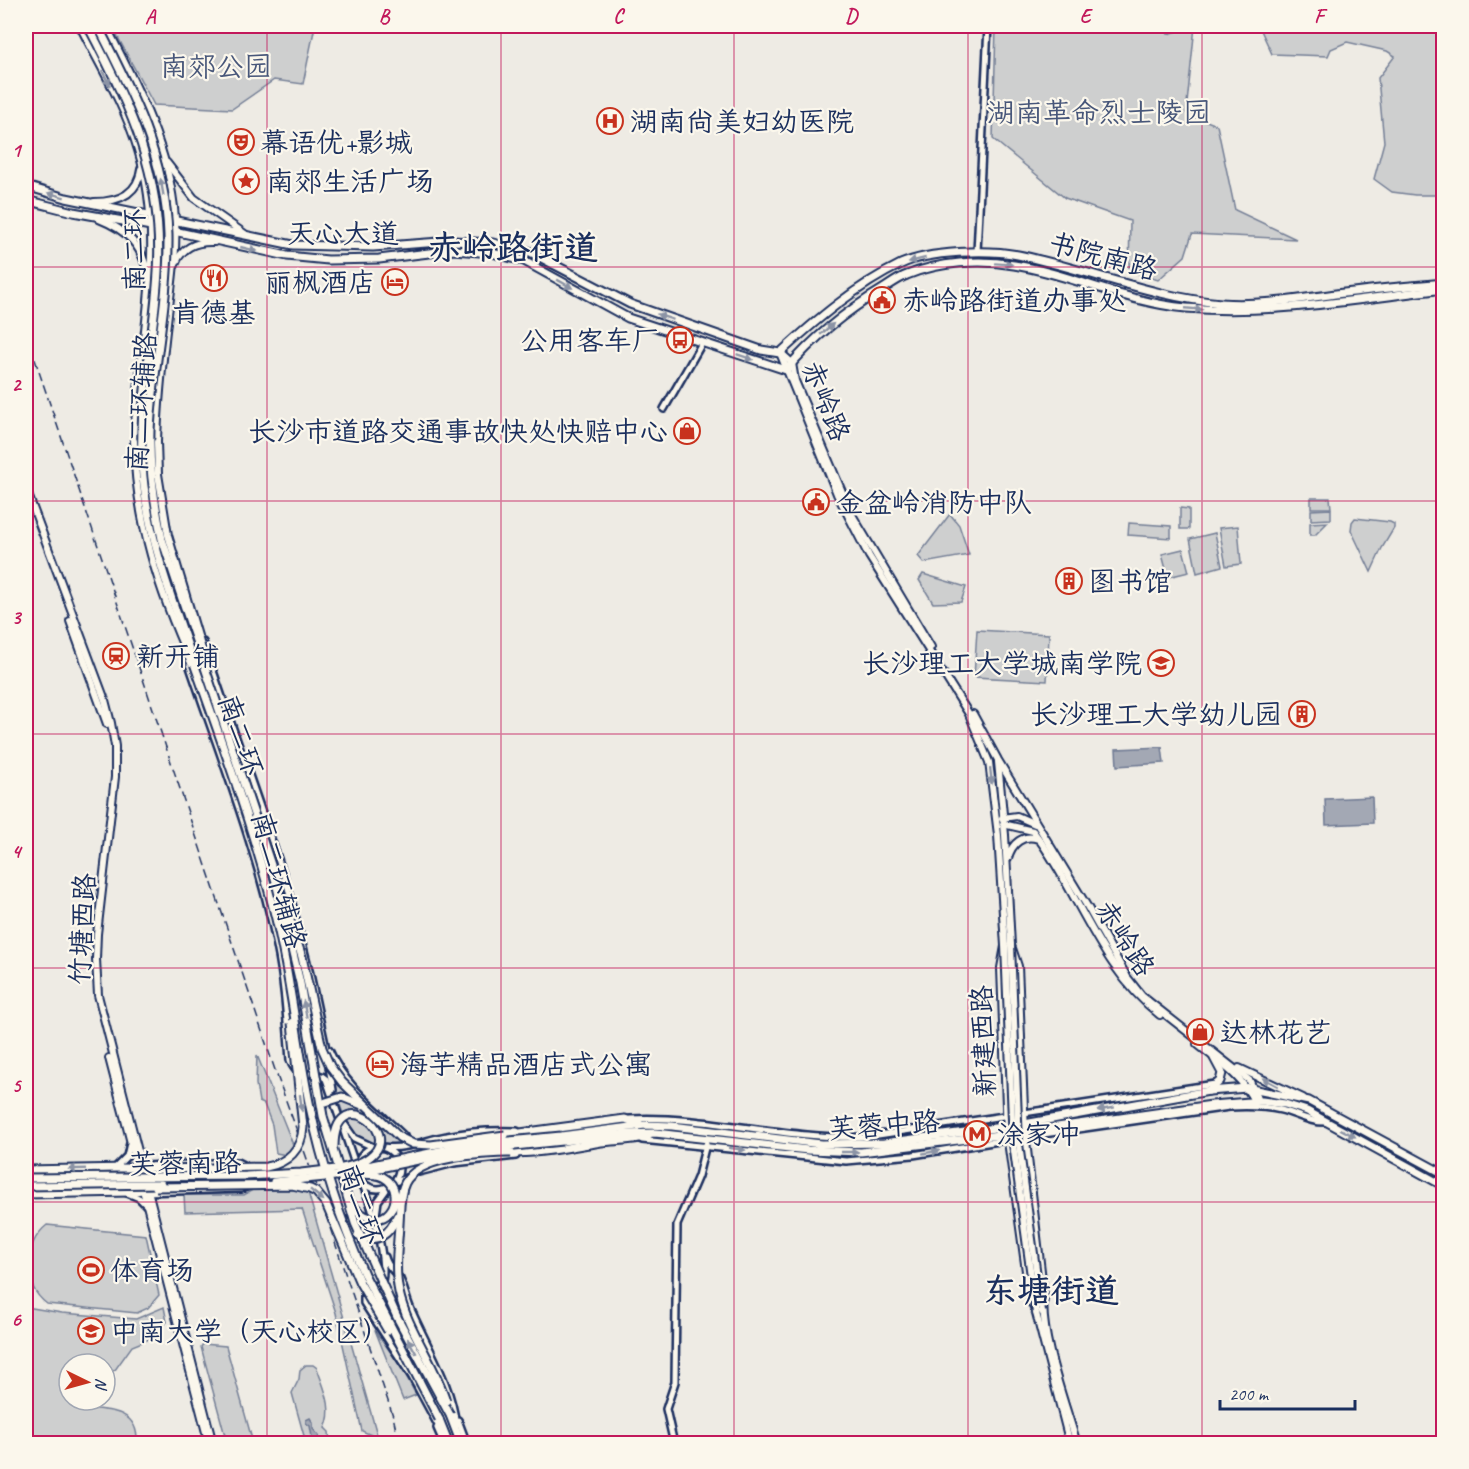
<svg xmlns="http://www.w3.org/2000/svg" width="1469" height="1469" font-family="Caveat,'LXGW WenKai TC',sans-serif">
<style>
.green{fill:#cecfcf;stroke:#747f96;stroke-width:1.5}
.water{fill:#a3a8b4;stroke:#6d7892;stroke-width:1.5}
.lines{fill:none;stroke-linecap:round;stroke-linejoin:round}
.tertiary-casing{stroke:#1b2f5e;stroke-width:10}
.secondary-casing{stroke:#1b2f5e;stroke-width:10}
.primary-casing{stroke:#1b2f5e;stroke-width:11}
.trunk-casing{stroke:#1b2f5e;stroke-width:11}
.tertiary{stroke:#fbf7ec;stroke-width:5}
.secondary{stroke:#fbf7ec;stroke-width:6}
.primary{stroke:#fbf7ec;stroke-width:7}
.trunk{stroke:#fbf7ec;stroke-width:7}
.rail{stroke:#1b2f5e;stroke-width:1.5;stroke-dasharray:9 4.5;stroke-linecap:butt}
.secondary-bridge-casing{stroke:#1b2f5e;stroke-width:10;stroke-linecap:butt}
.primary-bridge-casing{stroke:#1b2f5e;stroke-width:11;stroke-linecap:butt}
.trunk-bridge-casing{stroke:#1b2f5e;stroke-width:11;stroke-linecap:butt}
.secondary-bridge{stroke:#fbf7ec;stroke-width:6}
.primary-bridge{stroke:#fbf7ec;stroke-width:7}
.trunk-bridge{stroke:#fbf7ec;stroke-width:7}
.oneway{fill:#8b93a5}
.grid{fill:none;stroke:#c2185b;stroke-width:1.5;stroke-opacity:0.55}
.labels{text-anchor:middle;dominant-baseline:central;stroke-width:4.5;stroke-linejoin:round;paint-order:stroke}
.park-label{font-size:28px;fill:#48577a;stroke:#fbf7ec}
.poi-label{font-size:28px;fill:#1b2f5e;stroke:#fbf7ec;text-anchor:start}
.street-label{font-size:28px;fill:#1b2f5e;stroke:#fbf7ec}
.district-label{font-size:34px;font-weight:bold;fill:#1b2f5e;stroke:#fbf7ec}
.neatline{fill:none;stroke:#c2185b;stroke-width:2}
.grid-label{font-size:20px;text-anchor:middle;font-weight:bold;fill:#c2185b}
</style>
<rect width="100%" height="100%" fill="#eeebe4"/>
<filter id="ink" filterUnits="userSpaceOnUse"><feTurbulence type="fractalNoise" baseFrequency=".0167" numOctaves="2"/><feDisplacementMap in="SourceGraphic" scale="12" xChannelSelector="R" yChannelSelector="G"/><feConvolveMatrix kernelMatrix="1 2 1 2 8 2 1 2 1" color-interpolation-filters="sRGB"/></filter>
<g filter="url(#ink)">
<g class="green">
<polygon points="112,26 315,26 303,84 274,80 232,109 154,105"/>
<polygon points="996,26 1163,26 1168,34 1195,26 1186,113 1217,125 1235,210 1296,239 1192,234 1185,256 1158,280 1129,271 1130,221 1065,198 993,139"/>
<polygon points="1259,26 1443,26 1443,195 1415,195 1392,192 1374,179 1384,142 1378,78 1395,56 1387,51 1347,42 1331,49 1328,56 1272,54"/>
<polygon points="1311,498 1330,498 1331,508 1311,508"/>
<polygon points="1180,508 1189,509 1189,529 1180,529"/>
<polygon points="1331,509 1331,519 1311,520 1311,510"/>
<polygon points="950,514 959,525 969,555 924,563 918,556"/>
<polygon points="1355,518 1390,522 1394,524 1394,528 1382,548 1371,572 1351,530 1352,522"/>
<polygon points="1328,522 1315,535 1310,535 1310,523"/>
<polygon points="1129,523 1171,526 1171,538 1128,535"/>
<polygon points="1238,526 1241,564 1226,566 1219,528"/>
<polygon points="1215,533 1222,566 1197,573 1190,539"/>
<polygon points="1183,549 1189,572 1168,577 1162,554"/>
<polygon points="923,574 966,587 961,602 933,603 919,580"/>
<polygon points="977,630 1049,634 1047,681 974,677"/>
<polygon points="257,1055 294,1147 287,1155 276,1153 272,1125 264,1104 259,1102 256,1084"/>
<path d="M333 1077 403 1145C350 1151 343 1121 333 1077Z"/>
<polygon points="288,1187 308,1192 378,1438 362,1431 336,1313 302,1209 185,1212 184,1195 244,1195 256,1188"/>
<path d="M47 1225 146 1235 159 1295 148 1308 137 1313 47 1304C21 1285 23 1244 47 1225Z"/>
<path d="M26 1307 62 1313 136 1319 164 1307 167 1322 147 1340 132 1346 115 1370 105 1375V1364H69V1400H78V1408C104 1410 139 1407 137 1443H26Z"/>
<polygon points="375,1330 403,1370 416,1395 403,1400"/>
<polygon points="203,1344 226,1346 253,1443 227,1443 201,1347"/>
<path d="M306 1365H313L317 1368C323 1387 335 1408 325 1428L329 1432 330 1443H306L292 1393 299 1379 300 1370Z"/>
</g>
<g class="water">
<polygon points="1162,747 1164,763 1117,766 1116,749"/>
<polygon points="1372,797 1373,823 1326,825 1325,799"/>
<polygon points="310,1418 313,1423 313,1429 319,1436 315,1443 309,1443 308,1438 312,1437 310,1426 306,1423 306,1420"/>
</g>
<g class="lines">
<defs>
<g id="tertiary">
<polyline points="977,252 988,26"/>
<polyline points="664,409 702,343"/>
<polyline points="136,434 137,454"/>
<polyline points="156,476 166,537"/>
<polyline points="151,543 166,592"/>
<polyline points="203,642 288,888 310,974 328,1058"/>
<path d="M188 661C220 755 257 849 277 946 285 984 287 1022 290 1060 299 1084 313 1067 326 1079L356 1167"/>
<path d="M329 1050C343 1084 378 1111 404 1136L405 1140"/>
<polyline points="329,1067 333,1090"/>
<path d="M630 1119C709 1115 786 1140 865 1137L1215 1084"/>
<polyline points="345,1125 354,1138 373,1147"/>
<path d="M1023 1137 1229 1107C1246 1106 1264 1106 1281 1110 1297 1114 1311 1123 1327 1122"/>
<polyline points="642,1140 846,1161 913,1155 1011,1139"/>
<circle cx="378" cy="1168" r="21"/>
<path d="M383 1147C408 1150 424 1140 447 1136 470 1131 494 1130 517 1131"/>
<polyline points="144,1166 237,1162 263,1175"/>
<polyline points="116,1167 127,1156 130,1143"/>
<polyline points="419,1172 454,1163 516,1156"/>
<path d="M356 1174C370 1189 387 1261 382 1281L364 1295V1303L412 1377 440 1429"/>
<polyline points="158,1182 256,1181"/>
<polyline points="393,1183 411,1176"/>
<polyline points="144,1192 241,1189 261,1181 277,1180"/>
<polyline points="127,1193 139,1198 147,1206"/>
<polyline points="376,1215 378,1201 389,1186"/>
<path d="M385 1257C387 1267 395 1271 400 1279 405 1290 407 1303 413 1314 429 1350 452 1386 456 1426"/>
<polyline points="458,1420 467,1444"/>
<polyline points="437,1428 444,1444"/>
<polyline points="674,1444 666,1409 675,1382 677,1225 698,1176 706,1144"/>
</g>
<g id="secondary">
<path d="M80 26C100 66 125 106 138 150 168 245 138 344 134 441"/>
<path d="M106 26C137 86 170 149 175 218 177 250 172 282 168 314 163 356 158 399 157 442"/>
<polyline points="167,163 194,198 245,234"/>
<path d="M94 202C117 202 138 195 141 169"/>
<path d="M99 219C127 230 143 246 148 276"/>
<path d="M175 265C181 248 196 241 214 242"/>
<polyline points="780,353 837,494 869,556 969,714 989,762 998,835 1005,946 1001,968 1007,1134 1030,1300 1036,1313 1070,1444"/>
<polyline points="782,354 792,363 795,381 851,513 931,647"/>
<polyline points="26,489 105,700 111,723 115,746 115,777 97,934 96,959 98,995 213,1444"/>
<polyline points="70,621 107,724"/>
<polyline points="973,714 998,760 1087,906 1127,977 1142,996 1250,1081 1258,1101"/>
<path d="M998 762 1005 835 1011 945 1018 966 1025 1132 1044 1297C1039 1334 1066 1405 1077 1444"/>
<polyline points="1002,818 1017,816 1035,824"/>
<path d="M1003 824 1033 831C1078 890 1100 969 1160 1015"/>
<path d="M1008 858C1012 843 1023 834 1038 839"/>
<path d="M1197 1044C1219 1062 1241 1075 1254 1101"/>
<polyline points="109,1058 138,1170"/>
<polyline points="1239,1068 1303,1098"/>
<polyline points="142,1186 209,1444"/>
</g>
<g id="primary">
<path d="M26 186 66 198 293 245 373 247 453 241 493 243 528 251 630 304 761 350 780 353C817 319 856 286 901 264 929 251 988 249 1018 255 1087 269 1151 297 1221 303 1262 306 1304 298 1344 293 1377 289 1410 286 1444 283"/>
<path d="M26 200 73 212 151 226 287 256 328 260 379 259 454 250 492 253 524 261 628 318 786 370C814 337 846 311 883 289 891 284 899 278 907 275 939 262 980 259 1014 265 1072 274 1127 303 1186 308 1272 315 1358 299 1444 289"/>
<polyline points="1209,1091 1220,1081 1222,1073 1214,1058"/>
<polyline points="505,1135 625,1119 640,1124"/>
<polyline points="561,1136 645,1125 672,1126 821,1144 884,1143 1024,1124 1209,1091 1247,1088 1309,1101 1444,1174"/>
<polyline points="562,1141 627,1134 655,1133 808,1150 861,1152 1007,1134 1212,1105 1262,1101 1285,1104 1307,1111 1444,1186"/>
<path d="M511 1153C542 1153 571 1147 601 1142 617 1140 633 1141 648 1136"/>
<polyline points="26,1170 128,1168 158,1169"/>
<polyline points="26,1194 131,1192 156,1187"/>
</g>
<g id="trunk">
<polyline points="317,1129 317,1116 323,1105"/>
<polyline points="344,1220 356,1234"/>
<polyline points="450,1415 461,1444"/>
<polyline points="439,1419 449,1444"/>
</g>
</defs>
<use href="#tertiary" class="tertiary-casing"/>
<use href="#secondary" class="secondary-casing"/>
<use href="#primary" class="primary-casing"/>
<use href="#trunk" class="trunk-casing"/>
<use href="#tertiary" class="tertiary"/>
<use href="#secondary" class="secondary"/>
<use href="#primary" class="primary"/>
<use href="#trunk" class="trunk"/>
<polyline class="rail" points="26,333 275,1070 306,1156 393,1416 399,1444"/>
<defs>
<g id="secondary-bridge">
<path d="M134 441C135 519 159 592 191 663"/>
<polyline points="157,442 158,474 168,535 204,656"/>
<polyline points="1011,945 1019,1144 1042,1312"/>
<polyline points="1005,946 1013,1144 1036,1313"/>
</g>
<g id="primary-bridge">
<polyline points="360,1172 457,1152 562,1141"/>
<polyline points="26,1178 246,1176 301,1173 372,1165 469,1145 561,1136"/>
<polyline points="274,1182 346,1175"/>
<polyline points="26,1186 161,1184"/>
</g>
<g id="trunk-bridge">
<path d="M88 26C131 107 164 178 158 272 154 343 135 414 144 486 151 545 172 599 191 655 220 737 250 819 272 903 290 970 296 1039 310 1107 322 1164 341 1222 364 1274L439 1419"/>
<path d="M98 26C132 92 166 159 168 235 169 301 153 365 150 431 149 468 154 503 162 539L274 874 300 983 323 1116 355 1223 397 1317 450 1415"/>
<polyline points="288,914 302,957 322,1048 330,1066 342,1082 399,1137 413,1144 431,1145 505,1135"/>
<polyline points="326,1102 342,1097 362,1105"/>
<path d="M334 1146C335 1084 400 1129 373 1154 365 1162 354 1165 343 1168"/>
<path d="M158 1169 266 1167C288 1163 302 1149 303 1127L292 1023"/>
<path d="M345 1175C357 1175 372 1172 383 1177 413 1193 382 1246 349 1201"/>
<polyline points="156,1187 292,1185 310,1189 316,1192 326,1204 360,1283 388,1331"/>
<path d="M358 1235C377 1245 390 1234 397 1216"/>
<path d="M446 1401C435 1364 407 1329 399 1292 394 1269 398 1246 399 1224 400 1210 399 1195 405 1183 419 1155 483 1154 511 1153"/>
</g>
</defs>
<use href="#secondary-bridge" class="secondary-bridge-casing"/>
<use href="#primary-bridge" class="primary-bridge-casing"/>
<use href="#trunk-bridge" class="trunk-bridge-casing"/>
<use href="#secondary-bridge" class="secondary-bridge"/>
<use href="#primary-bridge" class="primary-bridge"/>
<use href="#trunk-bridge" class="trunk-bridge"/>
</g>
<defs><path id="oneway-solid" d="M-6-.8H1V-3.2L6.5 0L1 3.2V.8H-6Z" transform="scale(1.5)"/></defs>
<g class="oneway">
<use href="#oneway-solid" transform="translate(106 78) rotate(63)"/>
<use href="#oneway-solid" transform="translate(162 187) rotate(-100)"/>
<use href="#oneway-solid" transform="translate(56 195) rotate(-165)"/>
<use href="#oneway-solid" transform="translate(249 249) rotate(13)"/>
<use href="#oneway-solid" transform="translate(917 260) rotate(166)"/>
<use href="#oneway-solid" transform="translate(1004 264) rotate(4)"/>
<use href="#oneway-solid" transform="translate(565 284) rotate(29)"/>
<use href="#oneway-solid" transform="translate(1194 309) rotate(5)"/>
<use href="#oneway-solid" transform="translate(665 317) rotate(-161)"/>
<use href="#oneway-solid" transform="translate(827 329) rotate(-40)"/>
<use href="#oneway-solid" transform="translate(745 357) rotate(18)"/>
<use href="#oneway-solid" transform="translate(991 776) rotate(84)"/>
<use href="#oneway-solid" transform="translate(305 1009) rotate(-101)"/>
<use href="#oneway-solid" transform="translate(1270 1082) rotate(-152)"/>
<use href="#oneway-solid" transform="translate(301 1103) rotate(83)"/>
<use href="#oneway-solid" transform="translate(1106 1109) rotate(170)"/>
<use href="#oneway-solid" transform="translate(1348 1133) rotate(28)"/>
<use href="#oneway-solid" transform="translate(737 1149) rotate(7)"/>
<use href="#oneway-solid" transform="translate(850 1152)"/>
<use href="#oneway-solid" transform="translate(931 1152) rotate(-10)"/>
<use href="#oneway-solid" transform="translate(77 1169) rotate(178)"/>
<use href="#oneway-solid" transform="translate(317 1195) rotate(39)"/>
<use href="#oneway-solid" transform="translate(412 1346) rotate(-120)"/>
</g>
</g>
<path class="grid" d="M267 26V1444M501 26V1444M734 26V1444M968 26V1444M1202 26V1444M26 267H1444M26 501H1444M26 734H1444M26 968H1444M26 1202H1444"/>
<defs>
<symbol id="hospital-ring" viewBox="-11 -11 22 22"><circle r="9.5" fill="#fbf7ec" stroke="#c8321e" stroke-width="1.5"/><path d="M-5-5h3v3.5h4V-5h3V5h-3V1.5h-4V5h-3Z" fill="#c8321e"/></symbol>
<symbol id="theatre-ring" viewBox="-11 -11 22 22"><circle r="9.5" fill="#fbf7ec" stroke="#c8321e" stroke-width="1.5"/><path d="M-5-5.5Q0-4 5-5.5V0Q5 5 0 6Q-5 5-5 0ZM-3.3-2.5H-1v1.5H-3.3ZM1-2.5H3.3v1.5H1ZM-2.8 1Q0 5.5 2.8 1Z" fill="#c8321e"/></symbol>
<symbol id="sight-ring" viewBox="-11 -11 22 22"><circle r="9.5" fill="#fbf7ec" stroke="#c8321e" stroke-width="1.5"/><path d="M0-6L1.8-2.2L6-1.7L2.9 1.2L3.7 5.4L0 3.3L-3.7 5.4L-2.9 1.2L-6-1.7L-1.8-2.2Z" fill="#c8321e"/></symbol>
<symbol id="restaurant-ring" viewBox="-11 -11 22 22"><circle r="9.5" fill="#fbf7ec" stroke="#c8321e" stroke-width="1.5"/><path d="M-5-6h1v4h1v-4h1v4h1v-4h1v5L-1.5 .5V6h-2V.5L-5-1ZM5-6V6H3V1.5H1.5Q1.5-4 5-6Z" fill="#c8321e"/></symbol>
<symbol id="hotel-ring" viewBox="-11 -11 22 22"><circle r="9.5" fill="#fbf7ec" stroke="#c8321e" stroke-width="1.5"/><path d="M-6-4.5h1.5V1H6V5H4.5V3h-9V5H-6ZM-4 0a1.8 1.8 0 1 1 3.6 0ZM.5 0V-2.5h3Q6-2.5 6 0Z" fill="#c8321e"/></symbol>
<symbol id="civic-ring" viewBox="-11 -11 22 22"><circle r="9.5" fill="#fbf7ec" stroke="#c8321e" stroke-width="1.5"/><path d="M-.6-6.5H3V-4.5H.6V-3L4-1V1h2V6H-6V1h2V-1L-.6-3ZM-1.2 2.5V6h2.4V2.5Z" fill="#c8321e"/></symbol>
<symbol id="bus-ring" viewBox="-11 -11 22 22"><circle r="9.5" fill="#fbf7ec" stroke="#c8321e" stroke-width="1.5"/><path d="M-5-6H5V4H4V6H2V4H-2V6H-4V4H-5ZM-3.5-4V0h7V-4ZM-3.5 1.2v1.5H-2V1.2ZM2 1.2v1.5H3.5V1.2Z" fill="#c8321e"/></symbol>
<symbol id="shop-ring" viewBox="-11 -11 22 22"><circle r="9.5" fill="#fbf7ec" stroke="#c8321e" stroke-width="1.5"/><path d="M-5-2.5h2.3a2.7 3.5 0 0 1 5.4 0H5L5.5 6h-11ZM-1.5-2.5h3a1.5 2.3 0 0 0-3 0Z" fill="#c8321e"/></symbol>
<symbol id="building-ring" viewBox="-11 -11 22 22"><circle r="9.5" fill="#fbf7ec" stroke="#c8321e" stroke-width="1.5"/><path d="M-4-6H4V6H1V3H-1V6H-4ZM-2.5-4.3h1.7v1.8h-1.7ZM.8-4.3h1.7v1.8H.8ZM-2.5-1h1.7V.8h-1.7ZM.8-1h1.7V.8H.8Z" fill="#c8321e"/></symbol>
<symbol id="station-ring" viewBox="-11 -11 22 22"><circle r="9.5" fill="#fbf7ec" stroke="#c8321e" stroke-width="1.5"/><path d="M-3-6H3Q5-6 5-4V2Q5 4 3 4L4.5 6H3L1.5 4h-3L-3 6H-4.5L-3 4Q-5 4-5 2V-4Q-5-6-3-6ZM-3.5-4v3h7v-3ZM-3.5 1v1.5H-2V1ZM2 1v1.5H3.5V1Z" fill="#c8321e"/></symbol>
<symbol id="university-ring" viewBox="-11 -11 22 22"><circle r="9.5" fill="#fbf7ec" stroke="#c8321e" stroke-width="1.5"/><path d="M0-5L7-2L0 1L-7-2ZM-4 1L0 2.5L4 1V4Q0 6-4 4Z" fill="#c8321e"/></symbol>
<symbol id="metro-ring" viewBox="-11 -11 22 22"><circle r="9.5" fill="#fbf7ec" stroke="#c8321e" stroke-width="1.5"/><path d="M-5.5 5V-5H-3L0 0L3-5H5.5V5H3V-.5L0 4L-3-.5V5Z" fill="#c8321e"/></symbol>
<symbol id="stadium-ring" viewBox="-11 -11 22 22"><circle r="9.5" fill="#fbf7ec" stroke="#c8321e" stroke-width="1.5"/><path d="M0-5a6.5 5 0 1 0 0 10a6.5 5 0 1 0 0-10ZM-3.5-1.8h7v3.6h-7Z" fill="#c8321e"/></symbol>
</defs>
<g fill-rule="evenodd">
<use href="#hospital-ring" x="595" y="106" width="30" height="30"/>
<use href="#theatre-ring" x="226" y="127" width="30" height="30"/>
<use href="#sight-ring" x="231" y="166" width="30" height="30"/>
<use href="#restaurant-ring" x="199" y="263" width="30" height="30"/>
<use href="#hotel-ring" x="380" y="267" width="30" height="30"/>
<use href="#civic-ring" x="867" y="285" width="30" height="30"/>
<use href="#bus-ring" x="665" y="325" width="30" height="30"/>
<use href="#shop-ring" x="672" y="416" width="30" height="30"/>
<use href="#civic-ring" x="801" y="487" width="30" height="30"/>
<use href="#building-ring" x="1054" y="566" width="30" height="30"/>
<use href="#station-ring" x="101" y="641" width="30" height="30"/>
<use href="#university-ring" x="1146" y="648" width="30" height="30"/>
<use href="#building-ring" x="1287" y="699" width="30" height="30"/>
<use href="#shop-ring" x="1185" y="1017" width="30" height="30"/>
<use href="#hotel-ring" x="365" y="1049" width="30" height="30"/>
<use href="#metro-ring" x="962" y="1119" width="30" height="30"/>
<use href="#stadium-ring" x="76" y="1255" width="30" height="30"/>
<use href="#university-ring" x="76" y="1316" width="30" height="30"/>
</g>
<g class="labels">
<g class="park-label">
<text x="216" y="66">南郊公园</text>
<text x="1099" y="112">湖南革命烈士陵园</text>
</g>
<g class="poi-label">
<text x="630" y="121">湖南尚美妇幼医院</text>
<text x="260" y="142">幕语优+影城</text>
<text x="266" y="181">南郊生活广场</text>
<text x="376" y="282" text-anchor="end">丽枫酒店</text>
<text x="902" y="300">赤岭路街道办事处</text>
<text x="214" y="312" text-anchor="middle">肯德基</text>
<text x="660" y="340" text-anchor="end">公用客车厂</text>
<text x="668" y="431" text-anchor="end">长沙市道路交通事故快处快赔中心</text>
<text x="836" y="502">金盆岭消防中队</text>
<text x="1088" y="581">图书馆</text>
<text x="136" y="656">新开铺</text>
<text x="1142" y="663" text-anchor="end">长沙理工大学城南学院</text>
<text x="1282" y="714" text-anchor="end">长沙理工大学幼儿园</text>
<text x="1220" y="1032">达林花艺</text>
<text x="400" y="1064">海芋精品酒店式公寓</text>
<text x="996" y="1134">涂家冲</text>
<text x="110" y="1270">体育场</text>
<text x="110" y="1331">中南大学（天心校区）</text>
</g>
<g class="street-label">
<text x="343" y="233">天心大道</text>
<text transform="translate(134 250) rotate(-90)">南二环</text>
<text transform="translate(1103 256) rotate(15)">书院南路</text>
<text transform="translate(826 401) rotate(68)">赤岭路</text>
<text transform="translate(141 402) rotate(-86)">南二环辅路</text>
<text transform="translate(241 735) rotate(71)">南二环</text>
<text transform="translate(279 880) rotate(75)">南二环辅路</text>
<text transform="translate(82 929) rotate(-87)">竹塘西路</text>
<text transform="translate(1125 938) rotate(57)">赤岭路</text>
<text transform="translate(983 1041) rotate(-92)">新建西路</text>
<text transform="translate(884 1125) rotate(-4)">芙蓉中路</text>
<text transform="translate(185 1163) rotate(-1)">芙蓉南路</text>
<text transform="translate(361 1204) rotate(71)">南二环</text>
</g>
<g class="district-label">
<text x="513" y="247">赤岭路街道</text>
<text x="1051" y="1290">东塘街道</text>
</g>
</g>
<rect width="1469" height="1469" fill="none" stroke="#fbf7ec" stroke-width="66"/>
<g transform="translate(87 1382) rotate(95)"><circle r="28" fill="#fbf7ec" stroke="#a1a7b3" stroke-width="1.5"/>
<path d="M0-4.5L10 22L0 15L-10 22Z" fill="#c8321e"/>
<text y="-9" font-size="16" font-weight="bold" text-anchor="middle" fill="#1b2f5e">N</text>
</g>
<path d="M1220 1400v9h135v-9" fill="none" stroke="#1b2f5e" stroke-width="3"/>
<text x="1229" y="1400" font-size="18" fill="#1b2f5e" stroke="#fbf7ec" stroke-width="4.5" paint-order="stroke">200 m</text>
<rect x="33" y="33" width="1403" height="1403" class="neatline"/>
<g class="grid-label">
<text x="150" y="23">A</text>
<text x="384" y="23">B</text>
<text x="618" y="23">C</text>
<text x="851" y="23">D</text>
<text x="1085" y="23">E</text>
<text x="1319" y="23">F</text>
<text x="16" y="157">1</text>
<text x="16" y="391">2</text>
<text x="16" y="624">3</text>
<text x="16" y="858">4</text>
<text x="16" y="1092">5</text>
<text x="16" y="1326">6</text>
</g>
</svg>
